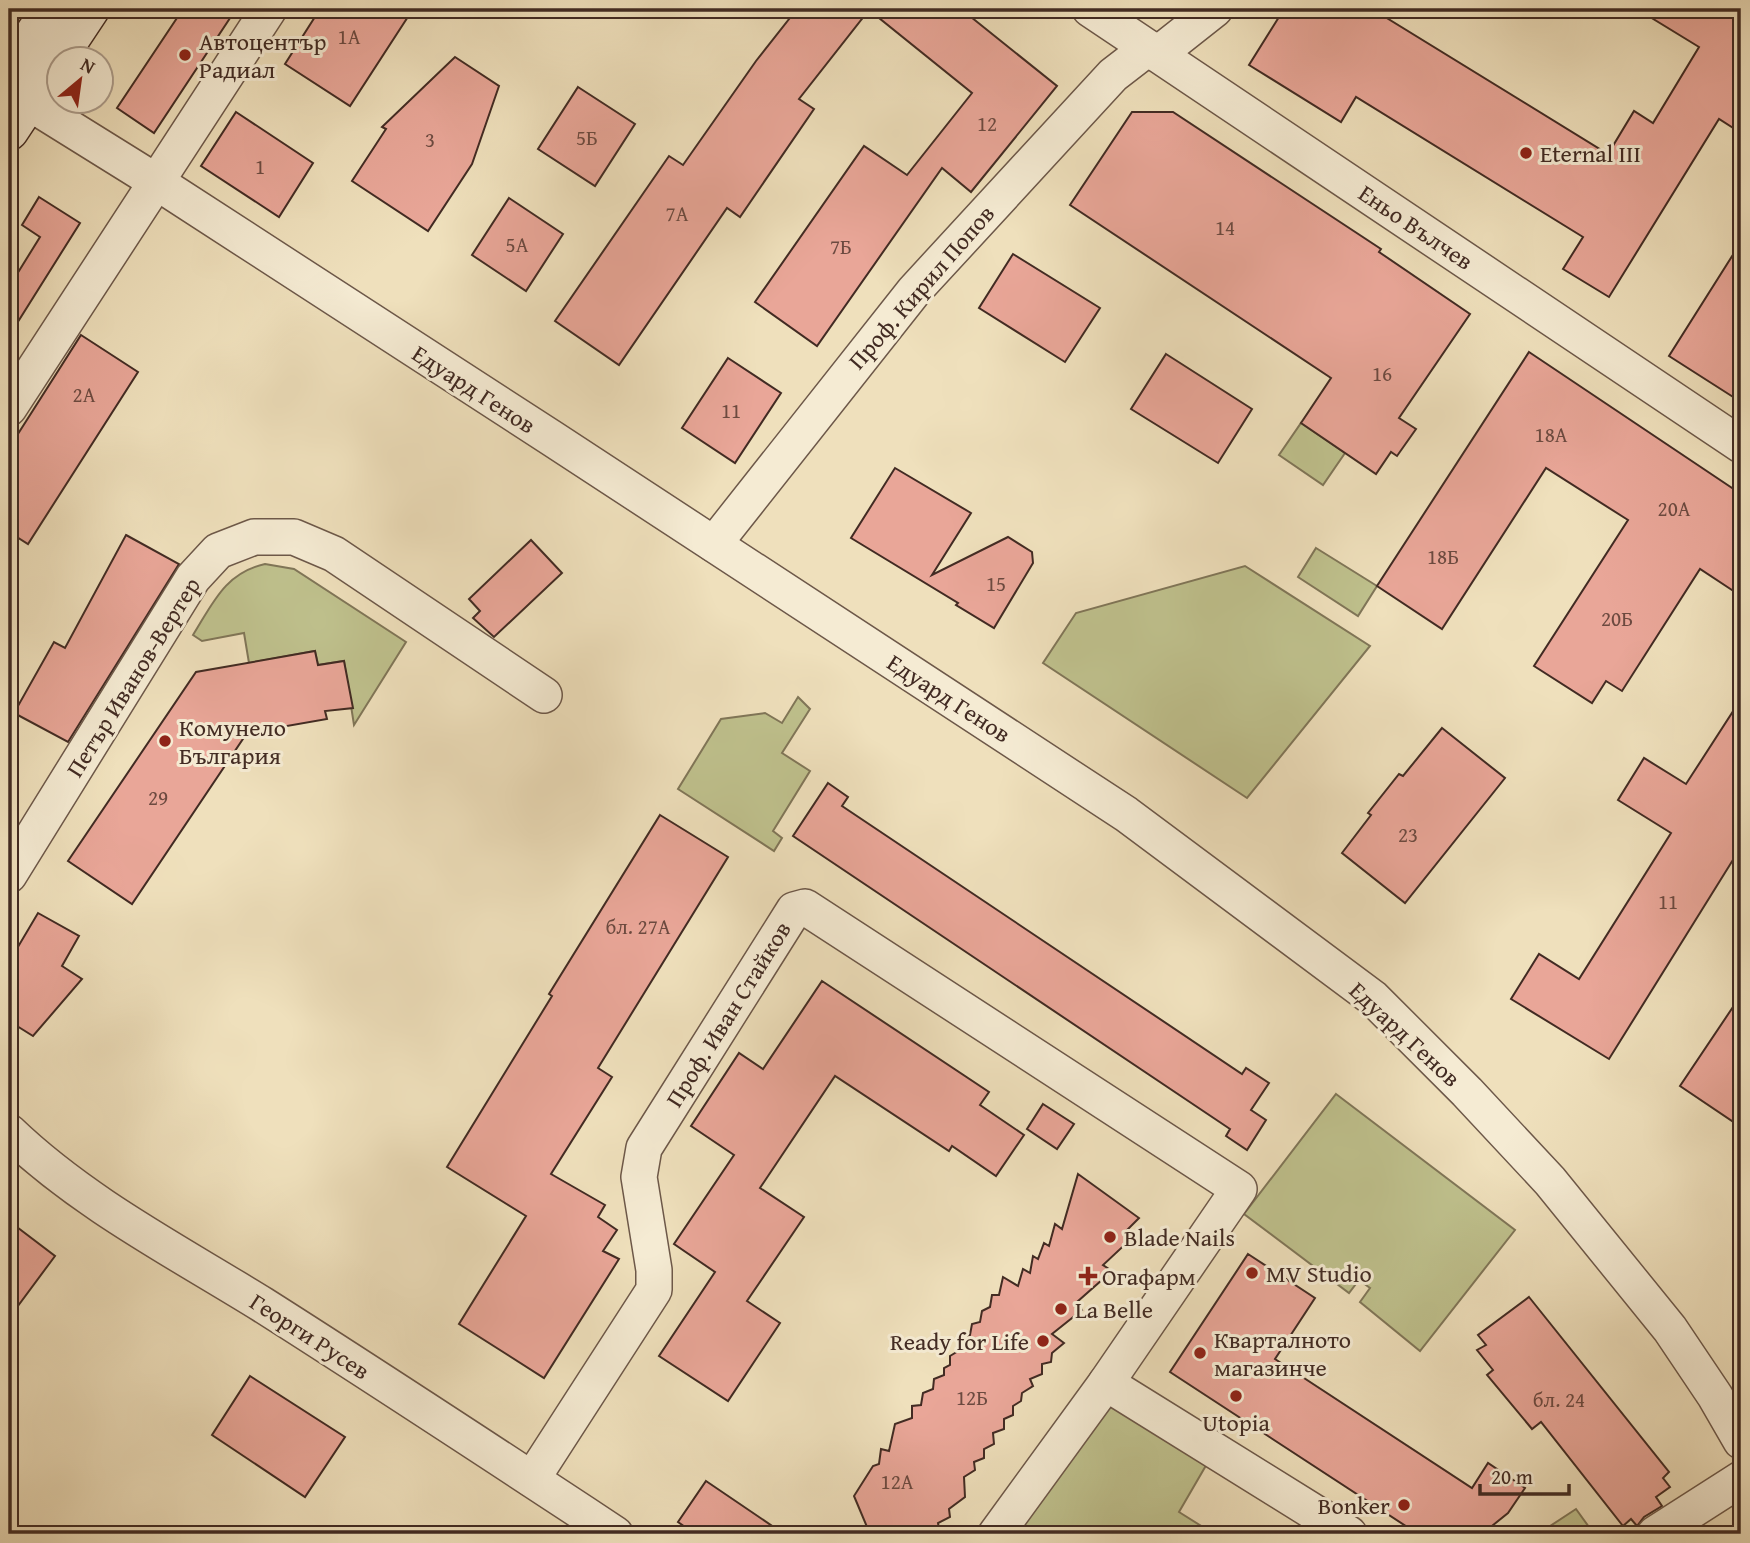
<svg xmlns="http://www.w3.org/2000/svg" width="1750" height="1543" font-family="'Gentium Book Plus',serif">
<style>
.green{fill:#bfc18d;stroke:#807658;stroke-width:2}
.building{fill:#e9a698;stroke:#422b23;stroke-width:2}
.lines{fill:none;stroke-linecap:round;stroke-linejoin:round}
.minor-casing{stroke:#6d5849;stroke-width:38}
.secondary-casing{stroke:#422b23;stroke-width:41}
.minor{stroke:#f5ebd3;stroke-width:35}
.secondary{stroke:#f5ebd3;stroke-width:38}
.poi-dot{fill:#8f2418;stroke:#f5ebd3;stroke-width:2.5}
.labels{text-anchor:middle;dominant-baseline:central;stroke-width:6;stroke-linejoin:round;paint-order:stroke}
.number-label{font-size:21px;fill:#6c4a40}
.poi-label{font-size:24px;fill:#422b23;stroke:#f5ebd3;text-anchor:start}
.street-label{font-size:24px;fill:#422b23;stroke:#f5ebd3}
</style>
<rect width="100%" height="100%" fill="#efe0bc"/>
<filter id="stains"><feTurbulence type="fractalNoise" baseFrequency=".00286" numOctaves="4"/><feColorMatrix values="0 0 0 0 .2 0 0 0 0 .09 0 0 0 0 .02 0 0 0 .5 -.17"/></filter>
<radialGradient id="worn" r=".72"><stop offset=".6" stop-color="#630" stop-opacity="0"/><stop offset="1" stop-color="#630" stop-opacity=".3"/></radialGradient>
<g class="green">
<polygon points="1301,423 1345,453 1323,485 1279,455"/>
<polygon points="1316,548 1377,586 1358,616 1298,577"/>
<path d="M265 564 294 569 406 642 354 725 344 661 318 665 315 651 249 663 244 633 202 641 193 635C213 603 225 573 265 564Z"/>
<polygon points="1245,566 1370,646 1247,798 1043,663 1076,613"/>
<polygon points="798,697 810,709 782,753 810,771 773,831 782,838 774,851 678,789 721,719 765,713 782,723"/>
<polygon points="1336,1094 1515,1230 1420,1351 1360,1302 1370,1288 1359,1280 1349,1293 1244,1214"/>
<polygon points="1110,1401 1208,1462 1179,1512 1214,1534 1014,1534"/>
<polygon points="1576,1509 1594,1534 1538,1534"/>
</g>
<g class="building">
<polygon points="183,9 236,9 154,133 117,108"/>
<polygon points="320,9 413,9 350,106 285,64"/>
<polygon points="797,9 961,9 1057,86 971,192 942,168 817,346 755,302 864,146 907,175 972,93 869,10 799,99 814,109 740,217 727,208 619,365 555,321 669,156 683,165 756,61"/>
<polygon points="1284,9 1372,9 1608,154 1634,111 1653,123 1699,47 1637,9 1741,9 1741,133 1719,119 1609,297 1563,269 1583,237 1356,97 1341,122 1249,65"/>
<polygon points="455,57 499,86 472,164 428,231 352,181 386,129 382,127"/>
<polygon points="578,87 635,124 595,186 538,149"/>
<polygon points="236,112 313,163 279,217 201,166"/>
<polygon points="1132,112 1173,112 1381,249 1379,252 1470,314 1399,418 1416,429 1397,456 1391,452 1376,474 1301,423 1331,378 1070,205"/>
<polygon points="39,197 80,223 9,336 9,287 40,237 22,225"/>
<polygon points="509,198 563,234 526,291 472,255"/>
<polygon points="1741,242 1741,402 1669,356"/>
<polygon points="1013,254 1100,308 1065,362 979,308"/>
<polygon points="81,335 138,372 28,544 9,532 9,448"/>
<polygon points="1529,352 1741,494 1741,596 1700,569 1622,691 1606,681 1592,703 1534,666 1628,520 1546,468 1442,629 1377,586"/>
<polygon points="1166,354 1252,409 1218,463 1131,409"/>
<polygon points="728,358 781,393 735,463 682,428"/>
<polygon points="895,468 971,513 932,575 1008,537 1032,552 1033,563 994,628 956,605 958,603 851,538"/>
<polygon points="126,535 179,564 68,742 14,713 54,642 65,648"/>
<polygon points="531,540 562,573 494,637 473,618 480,611 469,599"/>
<polygon points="315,651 318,665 344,661 353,708 325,711 327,719 247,733 132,904 68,861 196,672"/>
<polygon points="1741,699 1741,847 1609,1059 1511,999 1539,954 1579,979 1671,833 1618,800 1644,758 1686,784"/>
<polygon points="1442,728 1505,778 1405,903 1342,853 1371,815 1368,813 1399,774 1403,776"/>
<polygon points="828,783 848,797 842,806 1242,1074 1246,1068 1269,1083 1251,1110 1266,1120 1247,1150 1226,1136 1230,1129 793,836"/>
<polygon points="660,815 728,857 598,1068 612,1077 551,1174 605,1205 598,1217 617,1230 603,1251 619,1259 544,1378 459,1324 526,1216 447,1167 552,996 549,994"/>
<polygon points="38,913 79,936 62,966 82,979 33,1036 9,1021 9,962"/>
<polygon points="822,981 989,1092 980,1105 1024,1135 996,1176 952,1146 949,1151 835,1076 760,1188 804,1217 747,1301 780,1323 728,1401 659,1356 715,1272 674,1244 734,1155 691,1126 739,1053 763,1069"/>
<polygon points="1741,995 1741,1127 1680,1086"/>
<polygon points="1043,1104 1074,1124 1057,1149 1027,1129"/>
<polygon points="1078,1174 1139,1218 1124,1233 1132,1238 1103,1265 1112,1271 1077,1302 1082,1310 1052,1334 1064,1343 1052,1353 1051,1362 1042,1364 1042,1374 1030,1379 1033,1386 1022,1393 1021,1401 1013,1406 1013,1415 1004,1419 1004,1429 993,1433 994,1444 984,1449 984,1458 974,1462 975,1470 964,1477 965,1497 949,1509 950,1517 938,1523 940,1534 870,1534 854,1496 873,1466 879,1464 881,1449 889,1451 895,1424 912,1418 912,1406 921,1405 923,1393 933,1389 934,1379 944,1375 944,1368 950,1365 950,1356 960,1350 961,1338 970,1335 972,1324 980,1322 982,1311 990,1307 992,1295 999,1295 1003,1277 1018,1286 1023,1269 1030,1273 1033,1256 1038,1259 1044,1243 1049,1246 1055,1224 1062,1229"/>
<polygon points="9,1221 55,1256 9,1318"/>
<polygon points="1248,1254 1315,1298 1275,1359 1472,1488 1488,1463 1525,1488 1508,1513 1482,1534 1418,1534 1170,1372"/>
<polygon points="1529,1297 1669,1472 1663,1478 1670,1487 1656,1497 1662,1506 1644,1517 1637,1526 1631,1519 1623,1526 1541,1422 1532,1429 1487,1375 1493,1370 1477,1350 1486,1345 1478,1335"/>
<polygon points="250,1376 345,1437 305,1497 212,1435"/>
<polygon points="706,1481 784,1534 695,1534 678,1522"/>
</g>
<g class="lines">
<defs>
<g id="minor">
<polyline points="1090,9 1741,445"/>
<polyline points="1158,54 1215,9"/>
<polyline points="28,102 155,181 553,439 1126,814 1373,998 1467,1092 1550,1181 1670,1329 1715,1396 1741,1441"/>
<polyline points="9,408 269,9"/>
<polyline points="714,544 914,291 1113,75 1148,48"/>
<polyline points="9,875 193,578 218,551 254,537 294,537 334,554 544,695"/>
<path d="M9 1132C83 1203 176 1251 263 1305 381 1380 498 1457 615 1534"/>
<polyline points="1106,1383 1349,1534"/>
<polyline points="532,1479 654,1290 654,1270 639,1177 644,1148 794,910 805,907 1239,1189 1106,1383 996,1534"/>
<polyline points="1655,1534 1741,1479"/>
</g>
<g id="secondary">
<polyline points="9,73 51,9"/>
<polyline points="9,131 90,9"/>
</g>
</defs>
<use href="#minor" class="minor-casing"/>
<use href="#secondary" class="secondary-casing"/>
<use href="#minor" class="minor"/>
<use href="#secondary" class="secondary"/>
</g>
<g class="poi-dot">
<circle cx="185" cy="55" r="7"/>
<circle cx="1526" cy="153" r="7"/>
<circle cx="165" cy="741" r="7"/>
<circle cx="1110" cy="1237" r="7"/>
<circle cx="1252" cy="1273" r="7"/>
<path d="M1084.5 1265.5h7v7h7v7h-7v7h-7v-7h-7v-7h7z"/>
<circle cx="1061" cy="1309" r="7"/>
<circle cx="1043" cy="1341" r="7"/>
<circle cx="1200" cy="1353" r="7"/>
<circle cx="1236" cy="1396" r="7"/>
<circle cx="1404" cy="1505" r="7"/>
</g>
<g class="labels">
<g class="number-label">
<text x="349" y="36">1А</text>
<text x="987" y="123">12</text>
<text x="587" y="137">5Б</text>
<text x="430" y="139">3</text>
<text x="260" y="166">1</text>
<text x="677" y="213">7А</text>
<text x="1225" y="227">14</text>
<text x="517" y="244">5А</text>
<text x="841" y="246">7Б</text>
<text x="1382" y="373">16</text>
<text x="84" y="394">2А</text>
<text x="731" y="410">11</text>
<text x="1551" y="434">18А</text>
<text x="1674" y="508">20А</text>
<text x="1443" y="556">18Б</text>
<text x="996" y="583">15</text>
<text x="1617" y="618">20Б</text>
<text x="158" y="797">29</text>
<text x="1408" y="834">23</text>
<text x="1668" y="901">11</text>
<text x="638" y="926">бл. 27А</text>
<text x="972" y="1397">12Б</text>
<text x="1559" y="1399">бл. 24</text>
<text x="897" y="1481">12А</text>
</g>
<g class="poi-label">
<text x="199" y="41">Автоцентър<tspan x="199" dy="28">Радиал</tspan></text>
<text x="1540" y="153">Eternal III</text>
<text x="179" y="727">Комунело<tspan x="179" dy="28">България</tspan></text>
<text x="1124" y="1237">Blade Nails</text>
<text x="1266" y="1273">MV Studio</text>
<text x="1102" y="1276">Огафарм</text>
<text x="1075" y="1309">La Belle</text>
<text x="1214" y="1339">Кварталното<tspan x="1214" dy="28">магазинче</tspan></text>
<text x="1029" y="1341" text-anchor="end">Ready for Life</text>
<text x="1236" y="1422" text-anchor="middle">Utopia</text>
<text x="1390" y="1505" text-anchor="end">Bonker</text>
</g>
<g class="street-label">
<text transform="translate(1416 227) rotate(34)">Еньо Вълчев</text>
<text transform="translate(921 287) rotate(-49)">Проф. Кирил Попов</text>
<text transform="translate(474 389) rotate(33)">Едуард Генов</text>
<text transform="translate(133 677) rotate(-58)">Петър Иванов-Вертер</text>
<text transform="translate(949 698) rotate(33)">Едуард Генов</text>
<text transform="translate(728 1014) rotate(-58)">Проф. Иван Стайков</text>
<text transform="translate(1405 1034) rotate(43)">Едуард Генов</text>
<text transform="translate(310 1336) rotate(33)">Георги Русев</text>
</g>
</g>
<rect width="1750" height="1543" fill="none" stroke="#efe0bc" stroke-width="35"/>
<rect x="10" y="10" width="1729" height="1522" fill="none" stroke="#422b23" stroke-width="3.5"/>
<rect x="18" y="18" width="1715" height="1508" fill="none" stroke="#422b23" stroke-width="2"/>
<g transform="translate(80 80) rotate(29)"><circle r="33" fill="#f5ebd3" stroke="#ad9e8d" stroke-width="2"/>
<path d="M0-5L12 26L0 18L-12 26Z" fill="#8f2418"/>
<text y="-10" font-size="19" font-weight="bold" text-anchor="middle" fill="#422b23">N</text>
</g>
<path d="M1480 1484v10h89v-10" fill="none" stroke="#422b23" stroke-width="3.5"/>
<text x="1491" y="1484" font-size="21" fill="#422b23" stroke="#f5ebd3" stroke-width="5" paint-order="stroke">20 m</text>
<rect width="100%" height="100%" filter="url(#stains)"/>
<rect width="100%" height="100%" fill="url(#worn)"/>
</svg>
